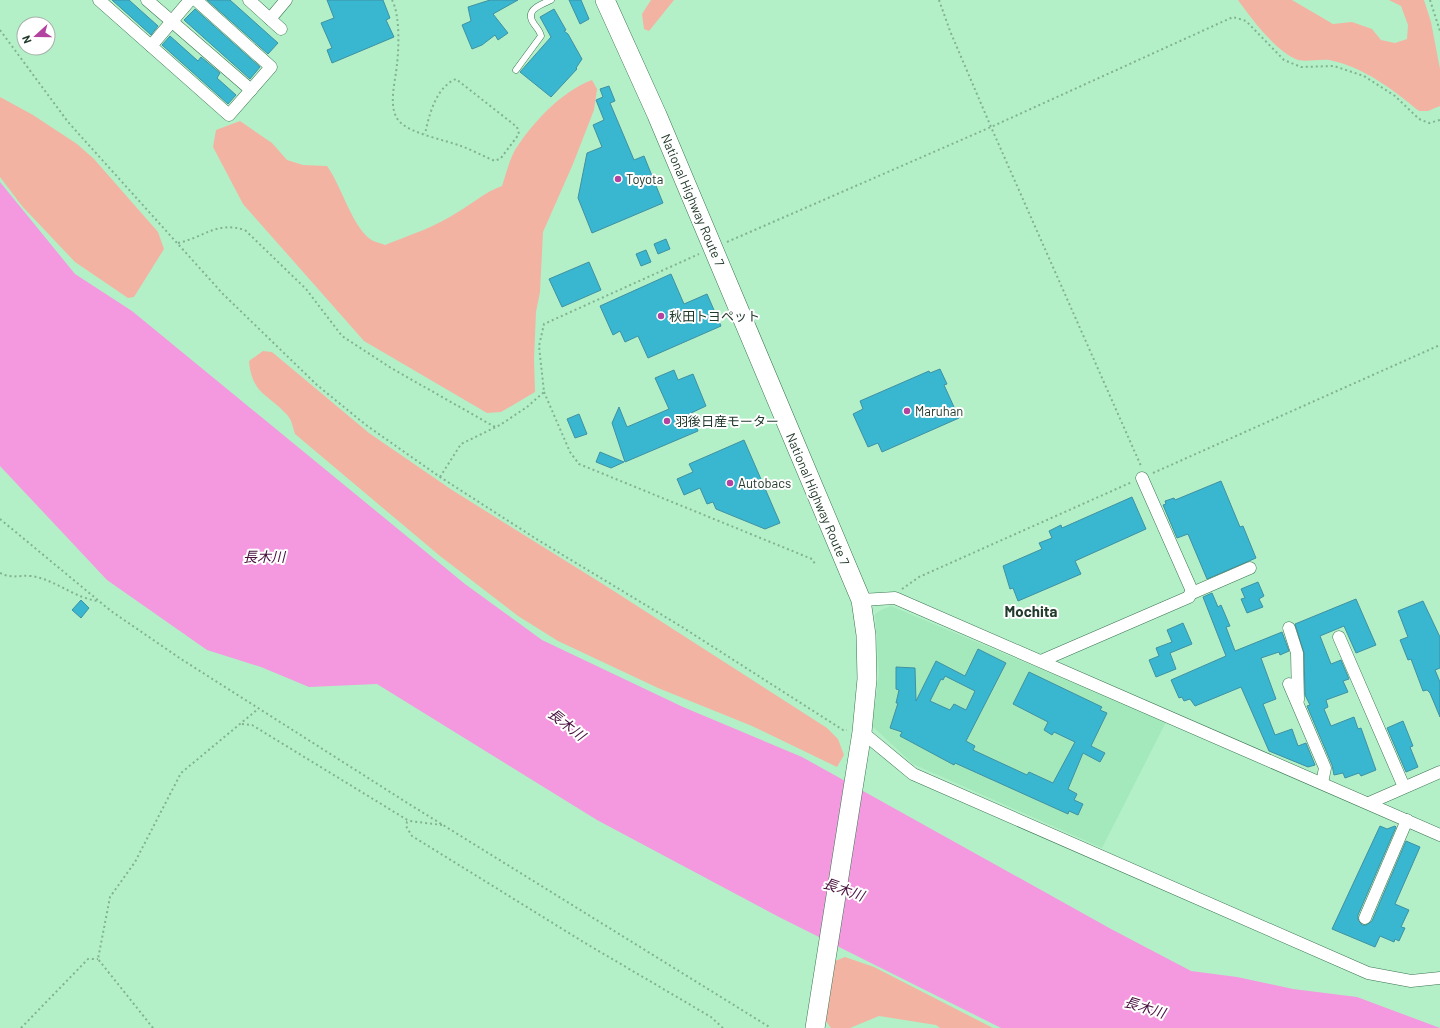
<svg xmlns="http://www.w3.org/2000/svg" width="1440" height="1028" font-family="Barlow,'Noto Sans JP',sans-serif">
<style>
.built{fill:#a4e9bb}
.green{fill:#f3b3a3}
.water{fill:#f498e0}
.building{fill:#39b6d0;stroke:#3f91a3;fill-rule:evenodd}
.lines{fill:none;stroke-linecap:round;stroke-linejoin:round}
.service-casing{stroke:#3a7350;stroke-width:7}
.minor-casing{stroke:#3a7350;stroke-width:13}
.trunk-casing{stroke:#3a7350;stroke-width:20}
.path{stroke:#81b292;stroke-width:2;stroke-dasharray:2 3;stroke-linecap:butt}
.service{stroke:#fff;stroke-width:6}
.minor{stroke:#fff;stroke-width:12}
.trunk{stroke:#fff;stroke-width:19}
.poi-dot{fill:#b3439f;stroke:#fff;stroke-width:1.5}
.labels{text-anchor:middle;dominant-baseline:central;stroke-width:4;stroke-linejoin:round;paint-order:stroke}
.poi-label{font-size:13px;fill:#223a2b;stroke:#fff;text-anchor:start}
.street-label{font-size:13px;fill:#223a2b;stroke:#fff}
.water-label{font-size:14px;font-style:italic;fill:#47103e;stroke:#fff}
.quarter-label{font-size:15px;font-weight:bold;fill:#223a2b;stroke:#fff}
</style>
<rect width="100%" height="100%" fill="#b3f0c7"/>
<polygon class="built" points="891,606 1166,722 1102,848 913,764 872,726 879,673 875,614 881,610"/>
<g class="green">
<polygon points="651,0 674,0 649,31 644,29 642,14"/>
<path d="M1238 0H1292L1333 24 1352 22 1372 29 1381 40 1395 43 1407 39 1408 25 1401 6 1389 0H1424L1431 22 1440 69V106L1428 111H1419C1392 89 1364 67 1329 60 1319 59 1308 62 1298 60 1276 52 1251 18 1238 0Z"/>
<path d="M592 80 597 89 594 110 573 164 543 232 540 292 536 312 534 359 535 392 501 412 487 413 364 341 243 204 213 147 216 130 240 121 272 143 287 160 303 165 327 166C342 187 351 224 370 239 374 242 381 243 385 245 410 235 435 227 458 212 473 203 485 192 502 186 506 174 509 161 515 150 532 123 562 91 592 80Z"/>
<polygon points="0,97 33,115 77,144 94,159 158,232 164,249 134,297 128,298 75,262 22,206 0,177"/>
<path d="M263 351 272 352 369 433 452 490 606 586 827 728 838 739 844 755 837 767 752 726 658 688 558 641 518 616 440 556 295 434C293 428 292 421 288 416 269 394 252 395 249 361Z"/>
<polygon points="845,957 874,967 993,1028 940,1028 936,1025 879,1016 850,1028 831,1028 825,1020 835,961"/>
</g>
<polygon class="water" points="0,182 75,274 132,311 465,584 542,640 683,707 802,757 1111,929 1191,971 1237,977 1293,989 1357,997 1440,1028 1001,1028 779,917 597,820 377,684 309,687 261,667 207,650 107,580 0,466"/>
<g class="building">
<polygon points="112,0 129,0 158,26 151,35"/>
<polygon points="207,0 230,0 278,43 268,54"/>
<polygon points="327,0 383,0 390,18 386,20 394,37 332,63 327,50 332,48 321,23 334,18"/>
<polygon points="490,0 518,0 493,14 508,33 498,40 495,35 482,45 472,49 462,25 471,21 468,7"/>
<polygon points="569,0 581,0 589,19 580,24"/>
<polygon points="195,9 260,67 250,79 184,20"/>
<polygon points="554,9 566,30 564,31 568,34 582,59 576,68 577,69 551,97 520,72 551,37 540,17"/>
<polygon points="170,36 198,61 201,57 220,73 217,78 236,95 228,104 162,45"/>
<polygon points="609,86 615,101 610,103 634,160 644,156 663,203 592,233 578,198 587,153 602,147 593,125 604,120 596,100 603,97 600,89"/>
<polygon points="666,239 670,249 658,254 654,244"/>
<polygon points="646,250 651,262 641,266 636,254"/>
<polygon points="589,262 601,290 562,307 549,279"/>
<polygon points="671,274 684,304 707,294 721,326 648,358 638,336 625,342 620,331 613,335 600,306"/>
<polygon points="940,369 947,384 944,385 959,418 882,452 878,443 868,447 853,414 863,409 860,401 929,371 930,373"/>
<polygon points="674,370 678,380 693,374 706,406 691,413 698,431 625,462 612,423 619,407 627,427 669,409 655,378"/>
<polygon points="579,414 587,434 575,438 567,419"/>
<polygon points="744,440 780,523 765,529 716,509 713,502 707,504 700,488 684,495 677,479 693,472 689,464"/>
<polygon points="600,452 624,462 611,468 596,462"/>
<polygon points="1221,481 1240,527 1243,526 1256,558 1207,579 1188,534 1177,538 1163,505 1166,504 1165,501 1174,498 1175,500"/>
<polygon points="1132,497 1146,529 1075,561 1081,574 1018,601 1013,588 1010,589 1003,566 1042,549 1039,543 1052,538 1049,531 1061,525 1062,528"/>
<polygon points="1258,582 1264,596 1259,599 1263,607 1247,613 1241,599 1245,598 1241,589"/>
<polygon points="1212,593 1218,607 1221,605 1230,626 1226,627 1235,651 1282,632 1289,651 1280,655 1279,652 1261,658 1276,699 1263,704 1275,735 1292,729 1298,746 1306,743 1315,765 1308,767 1269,751 1241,687 1195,706 1190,699 1184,701 1182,697 1179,698 1171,680 1226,656 1203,597"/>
<polygon points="1356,599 1376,645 1356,653 1344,626 1320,636 1331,664 1341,660 1349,679 1343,681 1348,692 1326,700 1328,707 1324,709 1331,726 1354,717 1358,729 1361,728 1376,770 1361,776 1359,773 1345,778 1343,773 1334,775 1332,765 1307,706 1310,705 1305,695 1304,653 1295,624"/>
<polygon points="81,600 89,608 81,618 72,610"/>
<polygon points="1423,601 1440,637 1440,668 1435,670 1440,682 1440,717 1430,693 1427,690 1423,691 1411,659 1408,660 1400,640 1408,637 1398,611"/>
<polygon points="1183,623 1192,644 1170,653 1176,669 1156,677 1149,660 1159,656 1156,648 1172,642 1167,630"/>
<path d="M978 649 1006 663 966 741 975 746 973 750 1027 775 1029 772 1053 783 1075 742 1054 732 1052 735 1044 730 1048 722 1013 704 1029 672 1102 707 1100 710 1107 713 1091 746 1105 753 1100 762 1083 753 1068 789 1077 794 1074 800 1083 804 1078 815 1069 811 1068 814 955 763 954 765 900 736 902 732 890 728 898 703H896L899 690 896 689V667L915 668 916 701 936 661 965 676ZM945 676 975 691 966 710 954 704 950 710 930 701 941 679 943 680Z"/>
<polygon points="1403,721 1413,746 1410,747 1418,767 1406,772 1387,728"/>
<polygon points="1380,826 1387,829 1395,826 1396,827 1358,915 1358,919 1362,925 1366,925 1372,921 1406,841 1420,847 1395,904 1409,910 1401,927 1405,928 1399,941 1395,939 1394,942 1380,936 1375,947 1332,929"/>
</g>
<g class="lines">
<defs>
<path id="service" d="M516 70 541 36C540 31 537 28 534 24 524 10 540 5 551 0"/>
<g id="minor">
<polyline points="99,0 229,115 271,67 196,0"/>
<polyline points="147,0 251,90"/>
<polyline points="249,0 281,29"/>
<polyline points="270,19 286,0"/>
<polyline points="151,46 190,0"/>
<polyline points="1190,594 1250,568"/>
<polyline points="861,600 895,598 1440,835"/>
<polyline points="1289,628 1297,653 1298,700"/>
<polyline points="1339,637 1404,787"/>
<polyline points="1041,661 1189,597 1192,591 1142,478"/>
<polyline points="1289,684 1325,768 1322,783"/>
<polyline points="862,732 913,774 1368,973 1411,981 1440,978"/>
<polyline points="1369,803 1440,772"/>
<polyline points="1365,918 1407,820"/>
</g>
<polyline id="trunk" points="605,0 657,115 861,600 866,635 867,679 862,732 815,1028"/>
</defs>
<use href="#service" class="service-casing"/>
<use href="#minor" class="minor-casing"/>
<use href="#trunk" class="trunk-casing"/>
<g class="path">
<path d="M392 0C400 15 399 47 397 64 396 80 386 110 401 123 413 134 445 140 461 146 472 150 483 156 495 161L501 158 519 134 517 127 456 79C436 87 429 115 425 134"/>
<polyline points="939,0 950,31 991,127 1141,466"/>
<polyline points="1430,0 1440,31"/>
<polyline points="0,30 68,122 223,294 317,385 366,425 440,477 538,540 682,627 843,730 847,730"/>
<polyline points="727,242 991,127 1233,17 1246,21 1284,60 1301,67 1334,66 1364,76 1395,96 1419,119 1429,123 1440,120"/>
<path d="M178 243C205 237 216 221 245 230L306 289 342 336 391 368 495 427"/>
<polyline points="544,392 570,452 579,464 812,559 815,564"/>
<polyline points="1153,473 1440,345"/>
<polyline points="440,477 461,444 500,425 527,407 544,392 539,346 544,324 699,254"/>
<polyline points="0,519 111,611 181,659 409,804 771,1028"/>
<path d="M0 573C12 579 18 575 31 576 55 579 75 599 99 601"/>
<polyline points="902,589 919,577 1132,482"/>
<polyline points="242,724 252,725 409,821"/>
<polyline points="442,825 410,821 407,822 406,826 412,836 585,943 711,1017 723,1028"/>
<polyline points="21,1028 88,959 98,959"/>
<polyline points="153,1028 98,959 110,897 135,862 181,773 258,709"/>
</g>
<use href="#service" class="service"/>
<use href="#minor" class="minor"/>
<use href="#trunk" class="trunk"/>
</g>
<g class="poi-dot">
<circle cx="618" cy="179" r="4"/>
<circle cx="661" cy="316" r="4"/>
<circle cx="907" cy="411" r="4"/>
<circle cx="667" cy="421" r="4"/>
<circle cx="730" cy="483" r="4"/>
</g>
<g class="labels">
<g class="poi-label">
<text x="626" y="179">Toyota</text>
<text x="669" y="316">秋田トヨペット</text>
<text x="915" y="411">Maruhan</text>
<text x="675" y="421">羽後日産モーター</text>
<text x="738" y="483">Autobacs</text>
</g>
<g class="street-label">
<text transform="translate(693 200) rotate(67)">National Highway Route 7</text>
<text transform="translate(818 499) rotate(67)">National Highway Route 7</text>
</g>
<g class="water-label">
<text x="264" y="556">長木川</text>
<text transform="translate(567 724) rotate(38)">長木川</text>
<text transform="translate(844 889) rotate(19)">長木川</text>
<text transform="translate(1145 1007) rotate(17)">長木川</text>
</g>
<g class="quarter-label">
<text x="1031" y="611">Mochita</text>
</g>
</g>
<g transform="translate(36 36) rotate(249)"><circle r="19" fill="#ffffff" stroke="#a7b0aa"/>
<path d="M0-3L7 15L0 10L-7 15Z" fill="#b3439f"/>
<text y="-6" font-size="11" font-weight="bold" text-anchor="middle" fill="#223a2b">N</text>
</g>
</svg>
